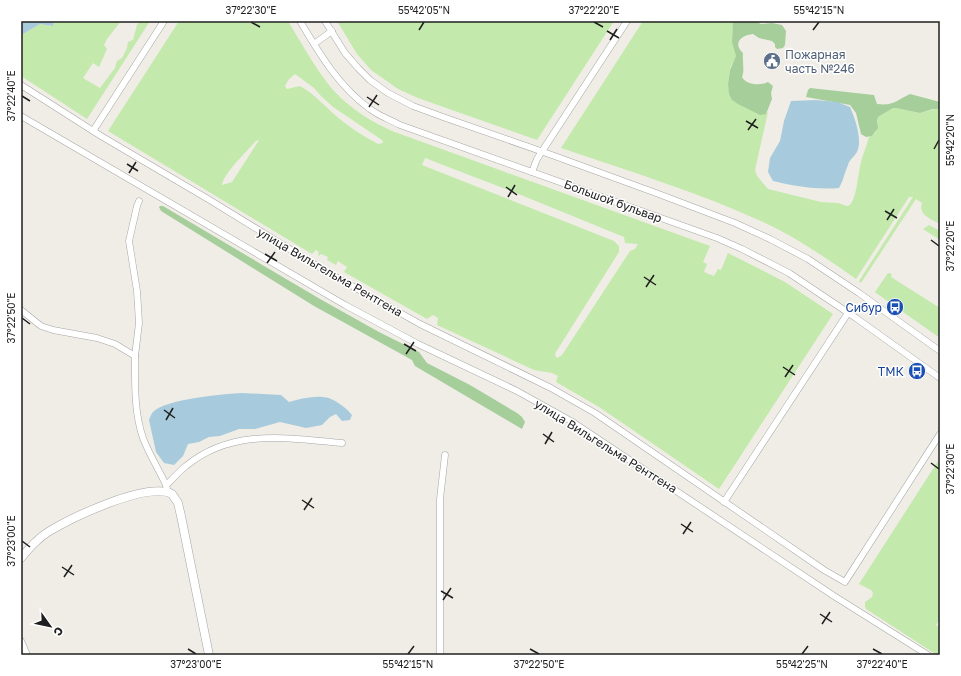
<svg xmlns="http://www.w3.org/2000/svg" width="961" height="676" font-family="'Golos Text',sans-serif">
<style>
.grass{fill:#c4e9ad;fill-rule:evenodd}
.forest{fill:#a5ce9b}
.water{fill:#a7cbdc}
.lines{fill:none;stroke-linecap:round;stroke-linejoin:round}
.minor-casing{stroke:#a6a6a6;stroke-width:7}
.tertiary-casing{stroke:#a6a6a6;stroke-width:9}
.minor{stroke:#fff;stroke-width:6}
.tertiary{stroke:#fff;stroke-width:8}
.ticks{fill:none;stroke:#1f1f1f;stroke-width:1.5}
.labels{text-anchor:middle;dominant-baseline:central;stroke-width:3;stroke-linejoin:round;paint-order:stroke}
.service-label{font-size:12px;fill:#4e5e75;stroke:#fff;text-anchor:start}
.street-label{font-size:12px;fill:#1f1f1f;stroke:#fff}
.transit-label{font-size:12px;fill:#164399;stroke:#fff;text-anchor:end}
.neatline{fill:none;stroke:#1f1f1f;stroke-width:1.5}
.ticks-label{font-size:10px;text-anchor:middle;fill:#1f1f1f}
</style>
<rect width="100%" height="100%" fill="#f0ede6"/>
<g class="grass">
<polygon points="54,21 121,21 107,39 104,45 107,49 99,67 93,63 83,78 100,88 115,68 117,61 122,58 127,48 128,42 133,40 137,25 140,21 150,21 87,119 21,76 21,33 23,34 40,24 53,26"/>
<path d="M179 21H288C302 44 316 70 334 91 350 108 370 121 392 131L710 246 703 262 707 264 704 272 714 276 718 269 721 270 728 253 785 282 833 314 719 489 599 407 556 382 558 376 552 373 534 370 437 325 438 318 433 315 427 319 344 272 347 267 338 261 336 265 327 260 328 257 321 254 319 256 318 254 319 252 316 250 312 254 108 131ZM295 74 314 88 321 96 333 107 382 140 383 143 378 144C365 137 352 129 341 120 327 109 316 95 300 86L287 89 285 86 289 79ZM259 140 232 182 222 185C224 173 247 151 256 141ZM425 158 516 193 624 237 625 243 638 244 635 249 630 251 562 355 557 358 555 355 556 352 619 252V246L614 241 422 165Z"/>
<polygon points="337,21 614,21 537,140 418,98 398,89 371,70 357,54"/>
<path d="M643 21H733C734 27 732 31 732 36 732 43 736 49 736 55 736 60 731 64 730 69 727 89 726 98 746 107 755 111 756 113 766 114L768 112 755 170 757 176 768 189 821 202 838 203 847 206 850 205C857 197 858 173 861 162 863 154 867 145 869 137 880 133 876 125 878 117L893 108H896L920 113 939 108 940 224C931 219 918 215 922 203L916 199 861 283 859 281 913 197H909L856 279C826 258 796 237 763 222 698 192 628 171 561 148Z"/>
<polygon points="929,225 940,231 940,240 923,229"/>
<polygon points="888,273 892,274 891,277 940,308 940,338 876,293 875,292"/>
<polygon points="940,458 940,618 936,625 940,628 940,655 937,655 866,609 865,606 865,602 872,597 873,593 871,590 859,584"/>
</g>
<g class="forest">
<path d="M733 21H755L761 24 772 23 782 25 786 31 785 45 783 48 777 49 775 47V44L772 41 759 38 753 34C742 35 732 43 743 53 742 61 745 70 742 77 746 85 760 86 768 82L773 86 771 93 772 99 766 114 760 115 738 104 732 100 729 94 728 84 730 70 736 56 732 42Z"/>
<path d="M810 88 874 95 877 104C894 106 897 100 910 94L940 102V109H933L920 113 896 108H893L878 117 877 121 878 128 872 136 866 137 861 134 856 113 850 105 806 97 808 90Z"/>
<polygon points="160,206 163,206 320,299 379,332 419,352 427,363 470,385 517,413 522,417 525,422 522,429 415,366 412,360 314,306 161,211 159,207"/>
</g>
<g class="water">
<polygon points="21,21 54,21 53,26 40,24 23,34 21,33"/>
<path d="M816 100 837 102 850 107C855 118 863 141 857 152 854 157 849 160 848 165 844 174 844 179 839 188 817 190 794 186 773 181L768 172 770 158 780 141 784 121 791 101Z"/>
<path d="M242 393 281 395 289 402C300 399 312 396 323 397 332 397 347 408 352 415L350 420 342 421 336 414 330 417 322 425 306 428 280 422 255 429H239L220 436 209 437 199 442 188 444 183 456 174 465 164 463 156 452 149 420C150 418 151 414 153 412 165 399 224 394 242 393Z"/>
</g>
<g class="lines">
<defs>
<g id="minor">
<path d="M300 21C319 53 339 87 370 109 379 116 391 120 400 125L717 238 742 249 789 273 856 318 940 378"/>
<polyline points="325,21 345,53 358,68 370,80 388,93 413,106 443,117 549,154 656,193 735,223 770,239 808,259 859,293 940,351"/>
<polyline points="314,44 332,31"/>
<polyline points="21,85 101,136 208,199 327,272 420,324 551,388 595,413 824,570 845,582 940,434"/>
<polyline points="21,116 345,305 418,344 517,391 571,421 834,596 928,655"/>
<polyline points="93,131 164,21"/>
<polyline points="532,172 537,159 627,21"/>
<path d="M21 310 41 326 53 330 97 338 115 344 135 356C135 384 134 412 143 438 149 454 159 470 166 485L168 492"/>
<polyline points="135,356 139,323 137,291 129,241 137,206 139,201"/>
<path d="M166 485C173 479 179 471 186 466 232 428 287 438 342 443"/>
<polyline points="724,502 848,313"/>
<polyline points="21,641 27,655"/>
<polyline points="440,655 440,499 445,455"/>
</g>
<path id="tertiary" d="M21 558C29 548 37 539 48 532 71 518 147 481 172 494L178 503 181 516 209 655"/>
</defs>
<use href="#minor" class="minor-casing"/>
<use href="#tertiary" class="tertiary-casing"/>
<use href="#minor" class="minor"/>
<use href="#tertiary" class="tertiary"/>
</g>
<path class="ticks" d="M251 22 260 27M594 22 603 27M419 30 424 22M813 30 819 22M607 31 619 38M610 40 617 29M22 96 30 101M367 97 379 105M369 107 377 95M746 121 758 128M748 130 756 119M934 149 939 140M127 164 138 171M129 173 136 162M506 187 517 195M508 197 515 185M885 211 897 218M887 220 894 209M931 240 939 246M265 254 277 261M267 263 275 252M644 277 656 285M646 287 654 275M22 318 30 324M404 344 416 351M406 354 414 342M783 367 795 375M785 377 793 365M164 410 175 418M166 420 173 408M543 434 554 442M545 444 552 432M931 463 939 469M302 500 314 508M304 510 312 498M681 524 693 532M683 534 691 522M22 541 30 547M62 567 74 575M64 577 72 565M441 591 453 598M443 600 451 588M820 614 832 622M822 624 830 612M188 649 196 654M530 649 539 654M873 649 882 654M408 654 414 646M802 654 808 646"/>
<defs>
<symbol id="civic-disc" viewBox="-11 -11 22 22"><circle r="9.5" fill="#5c6f8a" stroke="#fff"/><path d="M-.6-6.5H3V-4.5H.6V-3L4-1V1h2V6H-6V1h2V-1L-.6-3ZM-1.2 2.5V6h2.4V2.5Z" fill="#fff"/></symbol>
<symbol id="bus-disc" viewBox="-11 -11 22 22"><circle r="9.5" fill="#1a4fb4" stroke="#fff"/><path d="M-5-6H5V4H4V6H2V4H-2V6H-4V4H-5ZM-3.5-4V0h7V-4ZM-3.5 1.2v1.5H-2V1.2ZM2 1.2v1.5H3.5V1.2Z" fill="#fff"/></symbol>
</defs>
<g fill-rule="evenodd">
<use href="#civic-disc" x="762" y="51" width="20" height="20"/>
<use href="#bus-disc" x="885" y="297" width="20" height="20"/>
<use href="#bus-disc" x="907" y="361" width="20" height="20"/>
</g>
<g class="labels">
<g class="service-label">
<text x="785" y="54">Пожарная<tspan x="785" dy="14">часть №246</tspan></text>
</g>
<g class="street-label">
<text transform="translate(613 201) rotate(20)">Большой бульвар</text>
<text transform="translate(330 272) rotate(30)">улица Вильгельма Рентгена</text>
<text transform="translate(606 446) rotate(32)">улица Вильгельма Рентгена</text>
</g>
<g class="transit-label">
<text x="882" y="307">Сибур</text>
<text x="904" y="371">ТМК</text>
</g>
</g>
<rect width="961" height="676" fill="none" stroke="#ffffff" stroke-width="44"/>
<g transform="translate(50 626) rotate(123)" stroke="#ffffff" stroke-width="3" paint-order="stroke">
<path d="M0-3L7 15L0 10L-7 15Z" fill="#1f1f1f"/>
<text y="-6" font-size="11" font-weight="bold" text-anchor="middle" fill="#1f1f1f">С</text>
</g>
<rect x="22" y="22" width="917" height="632" class="neatline"/>
<g class="ticks-label">
<text x="251" y="14">37°22'30"E</text>
<text x="424" y="14">55°42'05"N</text>
<text x="594" y="14">37°22'20"E</text>
<text x="819" y="14">55°42'15"N</text>
<text transform="translate(11 96) rotate(-90)" y="4">37°22'40"E</text>
<text transform="translate(950 140) rotate(-90)" y="4">55°42'20"N</text>
<text transform="translate(950 246) rotate(-90)" y="4">37°22'20"E</text>
<text transform="translate(11 318) rotate(-90)" y="4">37°22'50"E</text>
<text transform="translate(950 469) rotate(-90)" y="4">37°22'30"E</text>
<text transform="translate(11 541) rotate(-90)" y="4">37°23'00"E</text>
<text x="196" y="668">37°23'00"E</text>
<text x="408" y="668">55°42'15"N</text>
<text x="539" y="668">37°22'50"E</text>
<text x="802" y="668">55°42'25"N</text>
<text x="882" y="668">37°22'40"E</text>
</g>
</svg>
